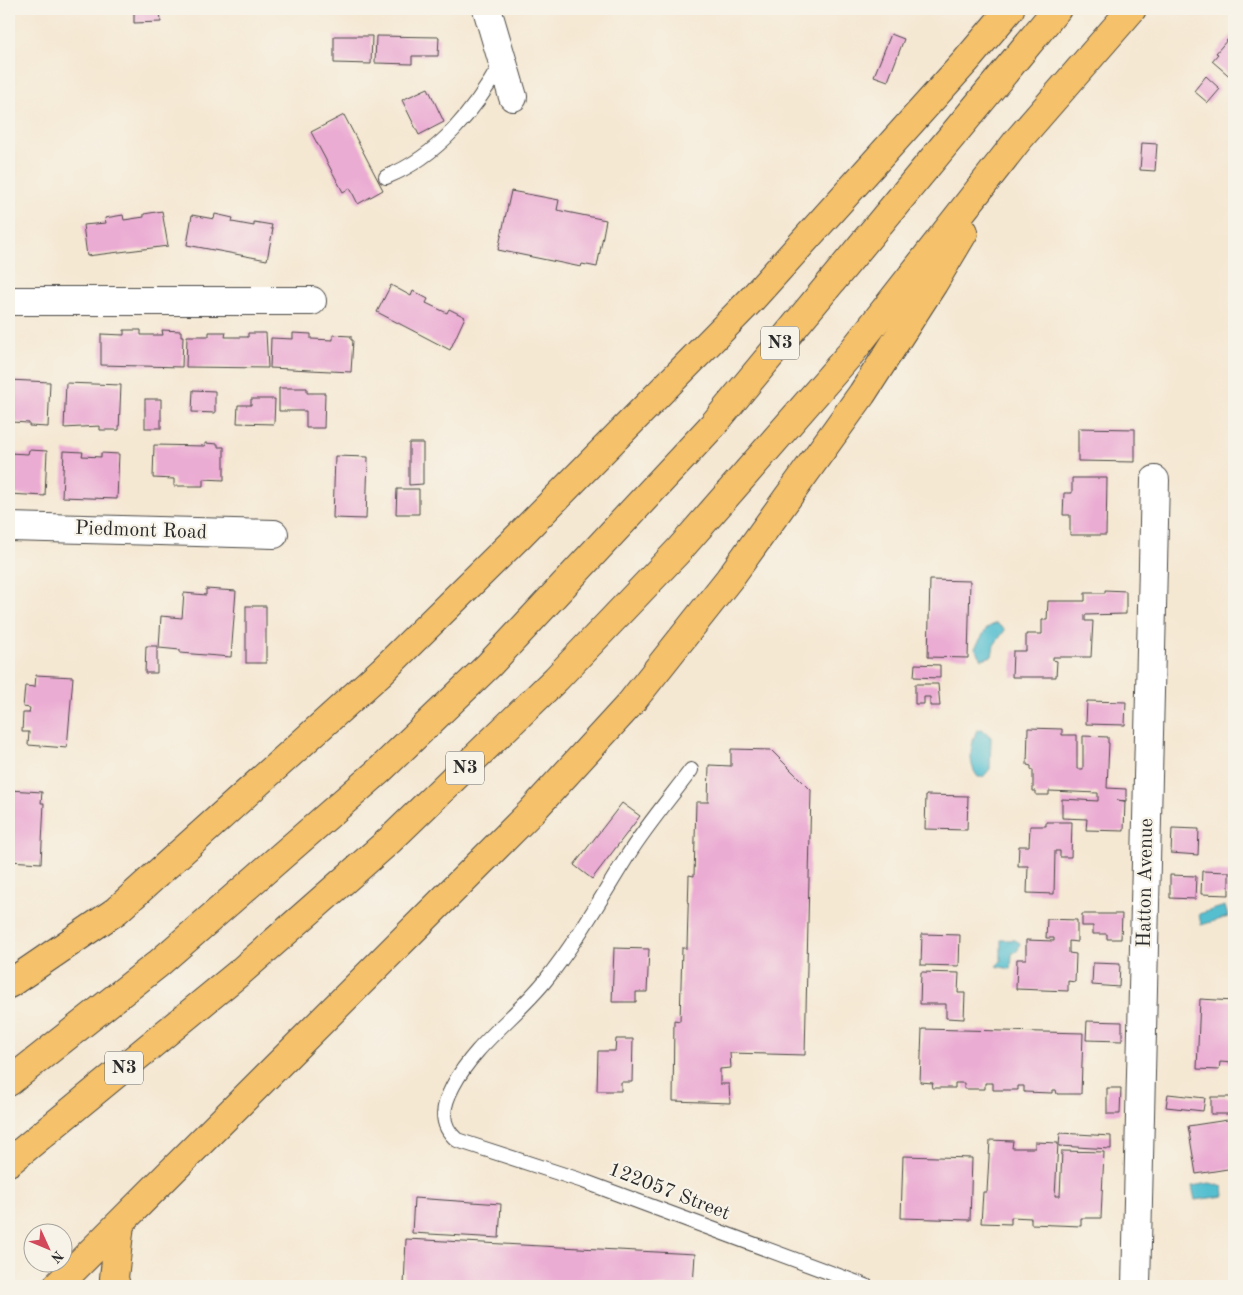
<svg xmlns="http://www.w3.org/2000/svg" width="1243" height="1295" font-family="'Old Standard TT',serif">
<style>
.water{fill:#54bfd0;stroke:#40757e}
.building{fill:#ebacd3}
.lines{fill:none;stroke-linecap:round;stroke-linejoin:round}
.service-casing{stroke:#494744;stroke-width:16}
.minor-casing{stroke:#494744;stroke-width:30}
.motorway-casing{stroke:#494744;stroke-width:30}
.service{stroke:#fff;stroke-width:14}
.minor{stroke:#fff;stroke-width:28}
.motorway{stroke:#f5c16b;stroke-width:28}
.labels{text-anchor:middle;dominant-baseline:central;stroke-width:4.5;stroke-linejoin:round;paint-order:stroke}
.shield{fill:#f7f3e8;stroke:#686764;stroke-width:1}
.shield-label{font-size:19px;font-weight:bold;fill:#2b2b2b}
.street-label{font-size:20px;fill:#2b2b2b;stroke:#f7f3e8}
</style>
<rect width="100%" height="100%" fill="#f7f3e8"/>
<filter id="ink" filterUnits="userSpaceOnUse"><feTurbulence type="fractalNoise" baseFrequency=".02" numOctaves="2"/><feDisplacementMap in="SourceGraphic" scale="10" xChannelSelector="R" yChannelSelector="G"/><feConvolveMatrix kernelMatrix="1 2 1 2 8 2 1 2 1" color-interpolation-filters="sRGB"/></filter>
<filter id="wash" filterUnits="userSpaceOnUse"><feTurbulence type="fractalNoise" baseFrequency=".0096" numOctaves="4" result="noise"/><feDisplacementMap in="SourceGraphic" scale="20" xChannelSelector="R" yChannelSelector="G"/><feGaussianBlur stdDeviation="1.12" result="paint"/><feColorMatrix in="noise" values="0 0 0 0 0 0 0 0 0 0 0 0 0 0 0 0 0 1.4 0 .05"/><feComposite in="paint" operator="in"/></filter>
<g filter="url(#wash)">
<rect width="100%" height="100%" fill="#f5e8d3"/>
<g class="water">
<polygon points="996,623 1005,630 994,645 992,656 982,659 975,648 987,628"/>
<path d="M982 729 991 737 990 769 983 777H978C967 764 971 743 977 730Z"/>
<polygon points="1225,906 1228,917 1201,925 1199,914"/>
<polygon points="1001,940 1015,940 1020,943 1018,950 1012,954 1011,969 996,966 1001,961"/>
<polygon points="1210,1183 1223,1187 1224,1196 1195,1200 1192,1186"/>
</g>
<g id="blocks">
<g class="building">
<polygon points="134,9 160,9 161,22 134,23"/>
<polygon points="1234,32 1234,80 1212,61 1218,54 1216,53"/>
<polygon points="891,34 904,39 888,81 874,76"/>
<polygon points="334,36 372,36 371,64 334,63"/>
<polygon points="376,36 439,37 438,56 412,56 412,64 375,63"/>
<polygon points="1206,76 1220,89 1208,103 1194,91"/>
<polygon points="428,88 444,122 419,135 402,100"/>
<polygon points="344,115 383,190 358,204 350,188 343,192 311,132"/>
<polygon points="1142,143 1157,144 1155,171 1140,170"/>
<polygon points="511,191 559,200 557,210 606,220 597,267 582,264 581,267 498,250"/>
<polygon points="162,211 168,246 87,256 83,225 106,223 105,218 123,215 124,220 144,217 144,214"/>
<polygon points="215,214 233,218 232,222 254,226 254,222 272,225 271,229 273,229 267,260 187,245 192,215 214,219"/>
<polygon points="391,285 411,296 413,291 428,299 426,303 447,313 449,309 465,317 450,350 377,312"/>
<polygon points="124,330 141,330 141,335 163,335 162,330 181,331 181,336 183,336 182,367 101,365 101,334 124,335"/>
<polygon points="209,332 226,332 225,337 248,337 248,333 266,333 268,368 186,367 187,336 209,336"/>
<polygon points="293,333 311,334 311,339 333,340 333,335 351,336 351,340 353,340 351,372 270,368 271,338 293,339"/>
<polygon points="9,380 50,382 48,427 29,426 29,423 11,422 11,426 9,426"/>
<polygon points="66,383 121,385 119,430 100,430 100,426 64,428"/>
<polygon points="279,388 307,388 307,393 325,393 324,428 306,428 306,411 279,411"/>
<polygon points="193,390 215,391 215,413 192,412"/>
<rect x="145" y="399" width="16" height="29"/>
<polygon points="251,399 275,399 274,424 237,423 238,405 251,405"/>
<polygon points="1078,428 1135,429 1135,462 1078,461"/>
<polygon points="205,443 218,444 218,447 224,447 224,480 203,479 203,486 174,486 174,479 153,478 154,445 205,446"/>
<polygon points="409,443 423,443 423,484 409,485"/>
<polygon points="29,450 47,451 45,496 9,494 9,453 28,454"/>
<polygon points="64,451 83,452 82,456 101,457 101,453 119,454 117,499 62,497"/>
<polygon points="335,456 368,457 366,519 333,518"/>
<polygon points="1072,478 1107,478 1106,535 1070,535 1070,515 1063,515 1064,493 1072,493"/>
<polygon points="397,489 419,489 419,514 396,514"/>
<polygon points="930,580 970,581 968,658 928,657"/>
<polygon points="206,589 236,591 231,657 180,653 180,650 159,648 161,616 182,618 184,593 206,595"/>
<polygon points="1105,590 1126,591 1126,614 1085,615 1085,621 1093,621 1091,657 1053,657 1053,660 1057,661 1056,677 1012,677 1013,651 1026,651 1026,634 1042,634 1042,620 1047,620 1048,601 1085,601 1085,593 1105,593"/>
<rect x="246" y="606" width="20" height="57"/>
<polygon points="146,646 157,646 157,673 145,673"/>
<polygon points="915,664 940,665 940,678 914,677"/>
<polygon points="36,675 73,677 67,748 28,745 29,732 22,732 23,713 29,713 30,708 23,707 25,686 35,687"/>
<polygon points="915,684 938,684 940,706 930,706 930,697 924,697 924,704 915,704"/>
<polygon points="1087,701 1126,702 1125,725 1086,724"/>
<polygon points="1028,728 1062,729 1062,735 1077,735 1077,769 1083,769 1083,736 1108,737 1108,743 1109,743 1107,788 1126,789 1126,801 1116,800 1125,801 1124,831 1086,830 1087,819 1062,818 1062,799 1098,801 1098,793 1049,791 1049,795 1036,795 1036,791 1033,791 1033,770 1031,770 1031,766 1027,765"/>
<polygon points="731,749 771,750 811,790 805,1055 730,1053 731,1068 720,1069 720,1084 729,1084 730,1103 673,1101 674,1020 680,1021 682,948 687,948 689,875 694,876 696,802 708,802 709,765 731,766"/>
<polygon points="9,790 42,792 41,803 44,803 41,863 9,861"/>
<polygon points="926,795 968,796 967,830 925,829"/>
<polygon points="622,803 640,816 592,879 574,865"/>
<polygon points="1046,822 1072,822 1071,857 1060,857 1060,851 1055,851 1054,894 1027,893 1028,866 1018,866 1019,846 1029,846 1030,826 1046,826"/>
<polygon points="1172,828 1199,829 1198,855 1171,853"/>
<polygon points="1202,871 1229,872 1229,895 1201,894"/>
<polygon points="1170,875 1196,876 1195,899 1170,898"/>
<polygon points="1082,914 1122,914 1121,939 1107,939 1107,934 1093,934 1093,926 1082,926"/>
<polygon points="1047,919 1077,920 1077,942 1069,941 1069,953 1076,954 1075,982 1068,981 1068,991 1016,989 1017,959 1026,959 1026,940 1054,941 1054,938 1046,938"/>
<polygon points="922,934 960,935 959,966 921,965"/>
<polygon points="614,948 649,949 647,992 636,992 636,1002 612,1002"/>
<polygon points="1093,963 1120,964 1119,987 1092,985"/>
<polygon points="921,972 959,973 958,993 965,993 964,1019 946,1018 946,1004 920,1004"/>
<polygon points="1200,999 1234,1001 1234,1063 1220,1062 1219,1070 1197,1069"/>
<polygon points="1087,1021 1122,1022 1122,1041 1086,1040"/>
<polygon points="922,1029 1083,1033 1081,1094 1057,1094 1056,1090 1052,1090 1052,1093 1024,1092 1024,1086 1018,1086 1018,1090 993,1090 993,1083 985,1083 985,1089 964,1089 964,1083 955,1083 955,1088 932,1088 933,1083 920,1082"/>
<polygon points="616,1039 633,1039 632,1082 621,1082 621,1091 597,1091 598,1051 615,1051"/>
<polygon points="1107,1088 1121,1088 1120,1114 1107,1114"/>
<polygon points="1168,1094 1205,1098 1203,1111 1166,1107"/>
<rect x="1211" y="1097" width="23" height="17"/>
<polygon points="1234,1119 1234,1168 1196,1174 1188,1126"/>
<polygon points="1060,1133 1111,1136 1111,1149 1059,1146"/>
<polygon points="990,1140 1013,1141 1012,1148 1035,1148 1035,1142 1058,1143 1055,1196 1060,1196 1062,1151 1104,1152 1101,1218 1081,1218 1081,1226 1031,1224 1031,1218 1011,1217 1011,1224 981,1223 983,1192 987,1192"/>
<polygon points="903,1156 972,1158 970,1220 901,1218"/>
<polygon points="414,1198 501,1204 499,1238 412,1233"/>
<polygon points="406,1239 695,1254 693,1286 404,1286"/>
</g>
</g>
</g>
<g filter="url(#ink)">
<use href="#blocks" fill-opacity="0" stroke="#494744" stroke-width="1"/>
<g class="lines">
<defs>
<g id="service">
<path d="M386 177C439 156 475 110 502 62"/>
<path d="M691 770C670 798 647 825 628 855 601 898 577 941 545 981 516 1017 475 1044 453 1086 443 1105 438 1124 457 1140L583 1181 866 1286"/>
</g>
<g id="minor">
<polyline points="487,9 513,97"/>
<polyline points="9,301 312,301"/>
<polyline points="9,527 274,534"/>
<polyline points="1136,1286 1155,480"/>
</g>
<g id="motorway">
<polyline points="9,984 116,911 382,671 519,536 751,300 966,61 1010,9"/>
<polyline points="9,1082 158,964 380,770 489,665 713,425 1057,9"/>
<polyline points="9,1162 239,973 390,840 556,679 679,550 851,353 1018,140 1132,9"/>
<polyline points="57,1286 531,812 630,704 729,579 862,394 933,284 964,232"/>
<polyline points="116,1286 114,1278 120,1224"/>
</g>
</defs>
<use href="#service" class="service-casing"/>
<use href="#minor" class="minor-casing"/>
<use href="#motorway" class="motorway-casing"/>
<use href="#service" class="service"/>
<use href="#minor" class="minor"/>
<use href="#motorway" class="motorway"/>
</g>
</g>
<g class="labels">
<g class="shield">
<rect x="761" y="326.5" width="38" height="33" rx="4"/>
<rect x="446" y="751.5" width="38" height="33" rx="4"/>
<rect x="105" y="1051.5" width="38" height="33" rx="4"/>
</g>
<g class="shield-label">
<text x="780" y="343">N3</text>
<text x="465" y="768">N3</text>
<text x="124" y="1068">N3</text>
</g>
<g class="street-label">
<text transform="translate(141 531) rotate(2)">Piedmont Road</text>
<text transform="translate(1146 883) rotate(-89)">Hatton Avenue</text>
<text transform="translate(669 1192) rotate(21)">122057 Street</text>
</g>
</g>
<rect width="1243" height="1295" fill="none" stroke="#f7f3e8" stroke-width="30"/>
<g transform="translate(48 1248) rotate(134)"><circle r="24" fill="#f7f3e8" stroke="#a5a39c"/>
<path d="M0-4L9 19L0 12L-9 19Z" fill="#d1495b"/>
<text y="-8" font-size="14" font-weight="bold" text-anchor="middle" fill="#2b2b2b">N</text>
</g>
</svg>
